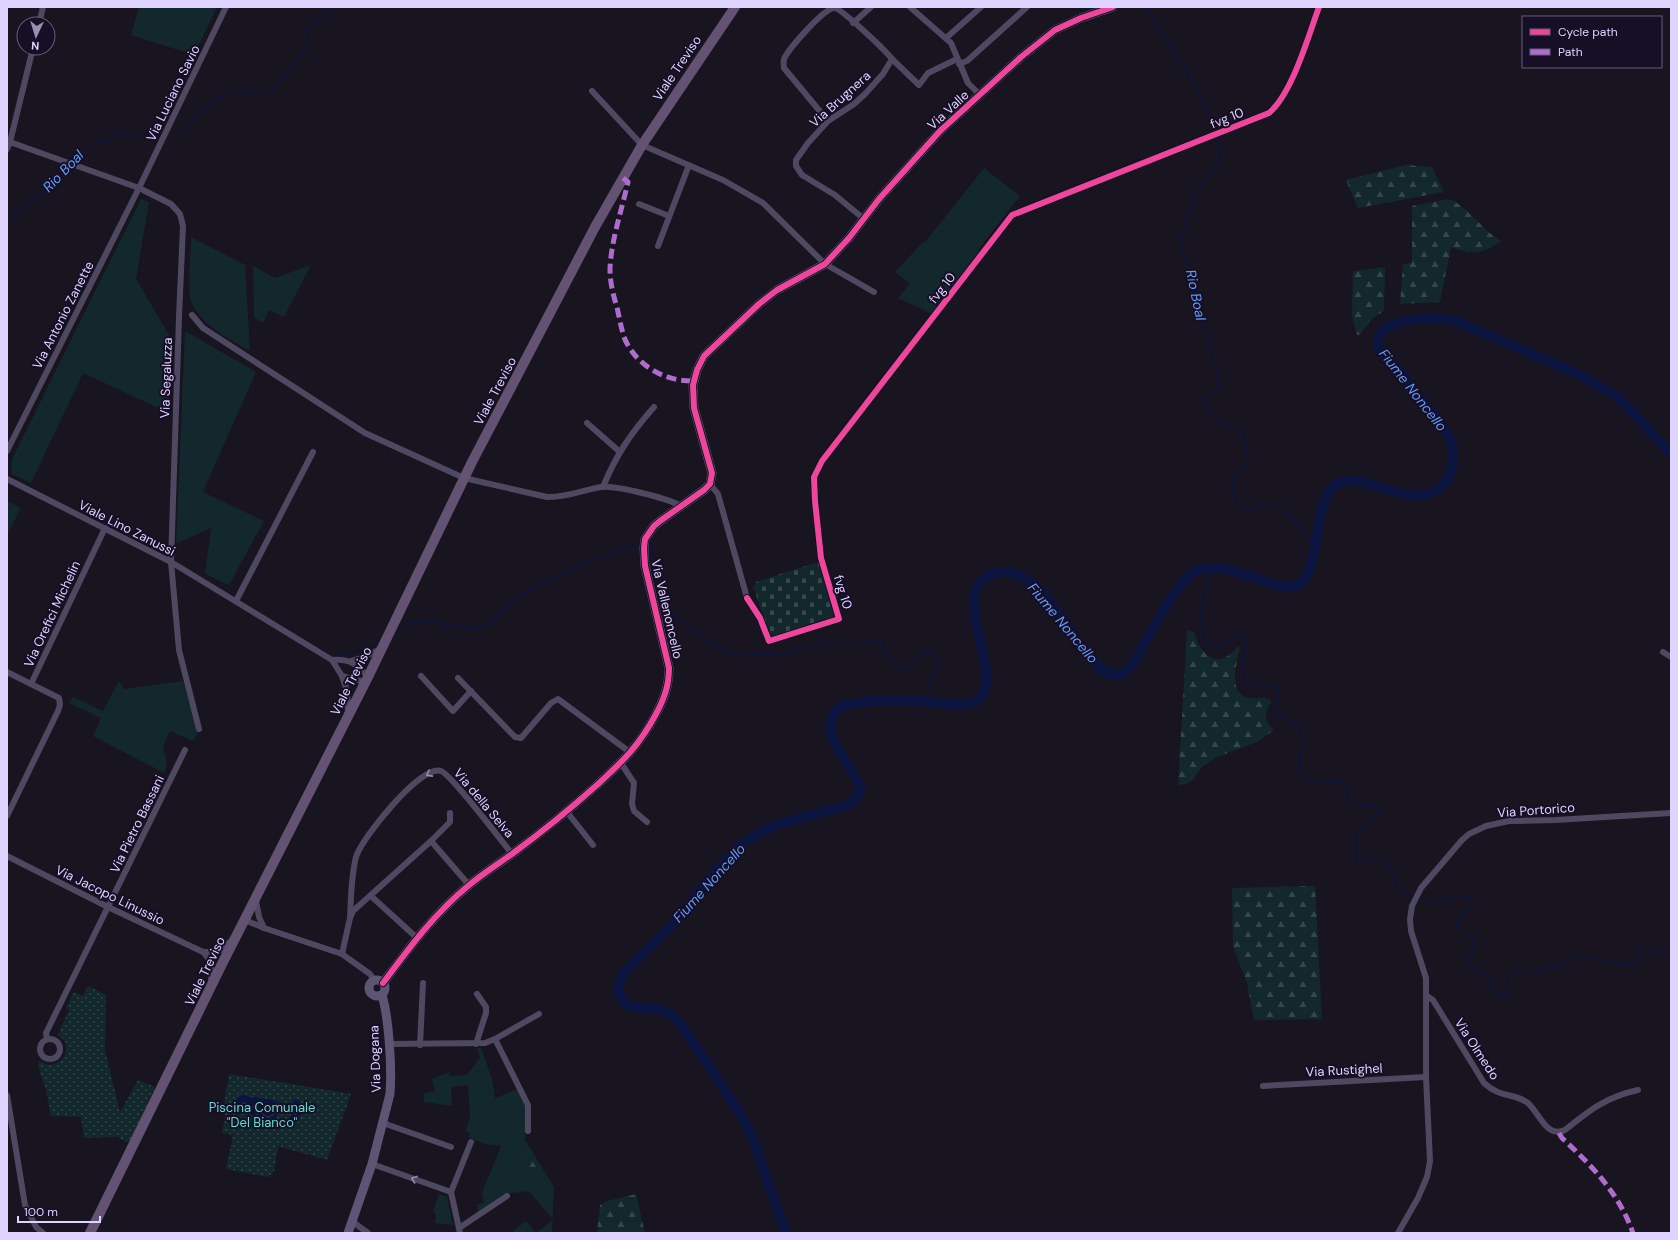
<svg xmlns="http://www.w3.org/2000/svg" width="1678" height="1240" font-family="'DM Sans',sans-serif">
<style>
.green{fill:#13282d}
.forest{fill:url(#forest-firs)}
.cemetery{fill:url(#cemetery-stones)}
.park{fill:url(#park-dots)}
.water{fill:url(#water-waves)}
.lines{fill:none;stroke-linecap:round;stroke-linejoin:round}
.stream{stroke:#0b153f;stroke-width:1.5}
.river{stroke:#0b153f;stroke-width:10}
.street{stroke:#4e4960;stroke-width:6}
.secondary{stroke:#5c5573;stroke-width:9}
.primary{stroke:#635272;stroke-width:10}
.quiet{stroke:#b06ccc;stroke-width:5;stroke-dasharray:10 5;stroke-linecap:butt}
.cycleway-casing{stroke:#160f25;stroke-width:8}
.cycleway{stroke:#ed469a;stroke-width:6}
.oneway{stroke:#968eb0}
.labels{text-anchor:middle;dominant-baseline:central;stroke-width:4;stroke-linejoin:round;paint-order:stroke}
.street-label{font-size:13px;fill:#dfd3ff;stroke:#160f25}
.park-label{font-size:13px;fill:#5fdfd4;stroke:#160f25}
.water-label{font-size:14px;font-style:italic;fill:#629cfe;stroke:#160f25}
</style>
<defs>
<pattern id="forest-firs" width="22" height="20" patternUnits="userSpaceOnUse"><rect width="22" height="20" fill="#13282d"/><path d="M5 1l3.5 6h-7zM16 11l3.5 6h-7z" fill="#35464c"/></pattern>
<pattern id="cemetery-stones" width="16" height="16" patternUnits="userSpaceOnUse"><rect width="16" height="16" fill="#13282d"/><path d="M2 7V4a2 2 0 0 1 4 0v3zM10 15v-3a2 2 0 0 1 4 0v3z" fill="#35464c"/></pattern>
<pattern id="park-dots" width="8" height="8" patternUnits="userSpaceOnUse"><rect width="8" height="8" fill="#13282d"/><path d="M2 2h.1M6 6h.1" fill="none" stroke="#35464c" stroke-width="1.8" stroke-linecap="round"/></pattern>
<pattern id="water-waves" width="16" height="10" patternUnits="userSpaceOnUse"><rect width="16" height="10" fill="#0b153f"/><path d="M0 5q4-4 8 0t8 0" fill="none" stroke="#2e365c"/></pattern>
</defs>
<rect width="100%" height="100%" fill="#181420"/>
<g class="green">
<polygon points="139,7 217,7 194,55 131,35"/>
<polygon points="984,168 1020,196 978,250 980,252 932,314 898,298 910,283 895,272 923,242 926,241"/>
<polygon points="141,199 149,202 136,279 169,335 169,413 83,373 31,483 11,474 12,459"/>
<path d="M191 237 245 265 250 351C230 339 194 322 190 296 188 280 191 254 191 237Z"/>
<polygon points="311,265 284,317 269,310 263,323 254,317 253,266 275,278"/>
<polygon points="185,331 256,372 203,492 264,521 229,585 205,574 211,528 176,544"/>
<polygon points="7,501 21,508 7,535"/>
<polygon points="119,681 124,689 183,681 198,733 193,741 170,731 163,746 167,766 164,773 93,736 101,718 69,703 73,697 103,711"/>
<polygon points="477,1048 481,1048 492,1079 495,1098 518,1089 526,1107 525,1141 527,1143 554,1187 552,1233 515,1233 513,1231 526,1221 536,1233 553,1220 529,1191 504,1194 478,1212 477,1204 484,1203 482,1193 501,1146 485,1144 468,1137 470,1133 465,1131 470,1118 468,1085 451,1087 452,1106 424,1102 424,1093 435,1091 432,1079 449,1072 450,1076 467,1075 480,1058"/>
<polygon points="439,1194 447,1197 453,1225 435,1223 436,1216 433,1211"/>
</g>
<g class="forest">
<polygon points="1406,165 1432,167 1444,192 1358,208 1346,180"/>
<path d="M1448 199C1462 201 1485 233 1501 241 1483 254 1472 255 1451 247L1440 302 1400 304 1403 264 1412 263V206Z"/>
<path d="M1385 267 1384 311C1373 317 1367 323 1361 334L1357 335 1352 316 1353 271Z"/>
<path d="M1187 630 1194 632C1198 646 1208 665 1226 657 1230 655 1234 650 1238 647H1240C1237 662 1226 696 1251 698 1258 699 1263 696 1270 699L1271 703C1263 711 1265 724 1274 730L1257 742 1217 757 1202 767 1193 780 1186 784 1178 785Z"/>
<polygon points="1315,886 1322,1019 1254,1020 1247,983 1233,947 1232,888"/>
<polygon points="526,1156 533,1162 539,1172 532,1179 526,1166 520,1163 522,1160 521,1158"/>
<polygon points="636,1194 645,1233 597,1233 600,1205 607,1201"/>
</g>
<polygon class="cemetery" points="821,561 839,617 771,639 753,586 756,584 756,582"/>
<g class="park">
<path d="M88 986 106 995 105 1051 120 1112 138 1080 155 1087 130 1141 127 1142 117 1137 84 1138 81 1117 51 1116 46 1090 38 1066 39 1061C42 1062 45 1064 48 1065 59 1066 69 1054 66 1044 65 1040 61 1037 58 1035L69 1010 66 1008 74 992 83 996Z"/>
<polygon points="229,1074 351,1094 327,1160 278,1146 274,1172 268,1177 226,1169 233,1135 222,1133 226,1110 223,1109"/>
</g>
<g class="water">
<polygon points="238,1094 279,1101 276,1119 235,1112"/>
<polygon points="295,1099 301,1102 301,1106 299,1109 302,1113 293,1124 288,1121 294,1109 292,1103"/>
</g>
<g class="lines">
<g class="stream">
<path d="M1145 7 1200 93 1212 120 1220 153 1213 172 1197 190 1180 240 1185 258 1196 285V307L1210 345 1212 358 1219 372 1218 388 1204 399C1208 409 1215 421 1226 425 1232 427 1238 427 1243 434 1246 438 1247 455 1248 462 1231 482 1229 478 1236 505L1243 508H1253L1257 504C1261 504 1267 503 1270 504 1289 510 1301 531 1315 544"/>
<polyline points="177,130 183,129 226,91 259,94 272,91 304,51 309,27 338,7"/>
<polyline points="70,162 91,144 105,141 122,132 147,136"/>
<polyline points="7,220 46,191 67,165"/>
<path d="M649 545 652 549 654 563 664 608 692 630 720 648 732 653 741 656 757 654 779 655 798 648 823 643 866 644 874 640H880L884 642V650L887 656 904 670C918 664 917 642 938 657V664L931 682 928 701"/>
<path d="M1205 568 1207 584 1200 615 1203 635 1208 643 1218 649C1228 643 1231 631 1244 635L1247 643C1245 654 1239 665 1243 677 1248 692 1281 676 1278 698 1277 703 1272 707 1271 712L1273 714C1281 718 1292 719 1298 726 1312 743 1283 775 1318 783 1326 785 1334 782 1342 782 1347 787 1345 795 1350 800 1357 808 1372 801 1379 810L1377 815 1357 833 1355 852 1356 862C1362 861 1367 856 1374 857 1396 859 1390 878 1397 888 1401 892 1409 894 1414 897"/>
<polyline points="395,631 406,623 431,622 475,629 483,626 492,623 512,601 525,594 536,585 571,570 584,562 613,554 619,550 637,544"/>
<polyline points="339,656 374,646"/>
<path d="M1417 899 1432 902 1464 896H1468L1471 898 1472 904C1467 911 1457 918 1456 926L1457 928 1472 938 1473 947 1469 964C1473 969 1481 970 1485 975 1492 982 1492 1002 1509 992 1511 987 1508 984 1509 979 1509 976 1510 975 1512 974 1521 965 1527 971 1536 973L1544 968 1558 966 1576 957 1596 958 1624 965H1633L1637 962 1640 951 1644 949 1671 958"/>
</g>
<path class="river" d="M786 1233 753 1139 741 1115 706 1061 675 1017 662 1010 630 1006 623 1002 619 992V983L624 972 671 926 692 903 698 891 737 847 763 831 779 824 848 805C856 799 860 796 860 786 852 769 835 749 831 732 829 721 833 711 843 706 848 704 853 704 858 703 893 697 927 702 962 705 1019 700 956 615 979 584 985 576 994 573 1003 572 1053 570 1083 679 1118 675 1125 674 1130 667 1134 662 1146 642 1176 582 1194 572 1228 554 1281 601 1302 582 1322 565 1311 490 1342 482 1370 475 1402 504 1431 493 1441 489 1448 481 1451 470 1454 461 1454 452 1451 442 1445 425 1426 406 1414 391 1409 385 1405 378 1400 371 1392 363 1381 356 1378 344 1375 333 1388 326 1397 323 1420 317 1432 317 1456 321L1578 374 1615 395 1626 405 1671 454"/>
<g class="street">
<polyline points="910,7 951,43 968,83 980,95"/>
<polyline points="853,23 871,7"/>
<polyline points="39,24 43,7"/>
<polyline points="946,38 981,7"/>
<polyline points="892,59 919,85 928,73 957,59"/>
<polyline points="959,64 967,61 1027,7"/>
<polyline points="592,91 642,145 723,180 763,203 825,264 874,292"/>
<path d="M828 121 784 68C784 65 783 63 784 59 788 50 825 6 835 8 844 11 885 50 892 59L883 74 865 94 854 104 828 121 808 143 796 160V166L802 175 835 195 864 219"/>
<polyline points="7,141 139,188 171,204 180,214 183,226 179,317 171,562 179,650 199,729"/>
<polyline points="7,149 10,142 33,48"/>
<polyline points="639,204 669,216"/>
<polyline points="658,246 689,165"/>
<path d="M192 315 203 328 365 433 464 478 547 497C566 498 583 490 601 487 615 485 672 499 682 507"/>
<polyline points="587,423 620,452"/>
<polyline points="7,451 139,188 226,7"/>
<polyline points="7,479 171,562 332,660 342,676 347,691 348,714"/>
<polyline points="710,484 718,494 747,598"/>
<path d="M603 487C616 455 631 433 654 407"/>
<polyline points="236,601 313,452"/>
<polyline points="1663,652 1671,657"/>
<path d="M332 660C349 658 357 664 368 677"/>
<polyline points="351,661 364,657 381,649"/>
<polyline points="7,672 59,698 60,705 58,711 7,816"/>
<polyline points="342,676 365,682"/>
<polyline points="421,676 453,711 471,691"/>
<polyline points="458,678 515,737 521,738 551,703 558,699 631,753"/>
<polyline points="31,684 105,528"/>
<polyline points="621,763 634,783 632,804 634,811 647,822"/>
<polyline points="567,812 593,845"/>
<polyline points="431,841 469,885"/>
<polyline points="7,856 108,907 203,952 218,952 231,941"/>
<polyline points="371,896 417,938"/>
<polyline points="256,900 259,917 264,928"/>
<path d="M350 918C351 898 351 877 356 857 361 839 421 764 441 771 450 774 502 841 512 854"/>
<polyline points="245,920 264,928 342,954 370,974 375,981"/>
<path d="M203 952C211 960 213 968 211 980"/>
<polyline points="342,954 350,918 353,911 431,841 450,822 450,813"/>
<path d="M1427 996 1433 1000 1484 1083C1500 1098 1515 1093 1528 1103 1539 1113 1547 1139 1565 1130 1590 1110 1606 1097 1638 1090"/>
<circle cx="50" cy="1049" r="10"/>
<polyline points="47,1039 46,1033 185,750"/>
<polyline points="495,1039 528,1105 528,1131"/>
<polyline points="389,1044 485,1043 495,1039 539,1014"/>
<polyline points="476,1044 486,1013 486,1007 477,994"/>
<polyline points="420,1045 423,983"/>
<polyline points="1263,1086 1426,1077"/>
<polyline points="7,1095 25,1205 36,1227 43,1233"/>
<polyline points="383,1123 451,1147"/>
<polyline points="372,1164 451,1192"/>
<polyline points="353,1222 368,1233"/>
<polyline points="459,1228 507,1196"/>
<polyline points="460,1233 451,1192 471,1142"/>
<polyline points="1398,1233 1418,1198 1427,1177 1430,1161 1426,1077 1426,978 1411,931 1410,919 1412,906 1421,888 1462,840 1469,834 1486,826 1509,821 1556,820 1671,813"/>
</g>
<g class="secondary">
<circle cx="377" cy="988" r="8"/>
<path d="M383 983C409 948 434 914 468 886 482 874 498 864 512 854 542 832 569 810 597 785 623 761 639 746 656 714 664 699 669 686 669 668L645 566 644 548 645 539 654 526 660 521 704 490 710 484 712 473 694 408 693 385 697 370 704 356 759 304 777 290 825 264 849 238 879 199 940 131 1021 57 1055 30 1081 18 1113 7"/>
<path d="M348 1233 372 1164 390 1094C392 1068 389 1019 382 995"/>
</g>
<polyline class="primary" points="90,1233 222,964 368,677 472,462 595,227 642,145 735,7"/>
<g class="quiet">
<path d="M623 178 628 182C622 209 611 241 610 269 610 282 613 295 617 307 619 317 621 327 624 337 635 365 665 382 694 381"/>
<path d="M1559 1133 1562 1138C1592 1166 1619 1193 1633 1233"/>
</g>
<defs>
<g id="cycleway">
<path d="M747 598 760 618 769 641 839 619 821 558 815 501 814 477 822 461 1012 215 1269 113C1292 94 1308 37 1319 7"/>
<path d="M383 983C409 948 434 914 468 886 482 874 498 864 512 854 542 832 569 810 597 785 623 761 639 746 656 714 664 699 669 686 669 668L645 566 644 548 645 539 654 526 660 521 704 490 710 484 712 473 694 408 693 385 697 370 704 356 759 304 777 290 825 264 849 238 879 199 940 131 1021 57 1055 30 1081 18 1113 7"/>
</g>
</defs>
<use href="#cycleway" class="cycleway-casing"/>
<use href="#cycleway" class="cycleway"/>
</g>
<defs><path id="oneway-chevron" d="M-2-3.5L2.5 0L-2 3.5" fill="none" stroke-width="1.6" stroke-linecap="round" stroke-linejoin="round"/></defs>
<g class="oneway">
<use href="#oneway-chevron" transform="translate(429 774) rotate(151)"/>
<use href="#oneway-chevron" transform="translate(414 1179) rotate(-160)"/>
</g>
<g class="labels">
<g class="street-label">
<text transform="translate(677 68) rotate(-56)">Viale Treviso</text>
<text transform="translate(173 93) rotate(-64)">Via Luciano Savio</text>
<text transform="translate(840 99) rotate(-42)">Via Brugnera</text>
<text transform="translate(948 110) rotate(-43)">Via Valle</text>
<text transform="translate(1227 118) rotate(-22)">fvg 10</text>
<text transform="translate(942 288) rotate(-52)">fvg 10</text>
<text transform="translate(63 315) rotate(-63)">Via Antonio Zanette</text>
<text transform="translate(166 378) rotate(-88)">Via Segaluzza</text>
<text transform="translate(495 391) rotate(-62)">Viale Treviso</text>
<text transform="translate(127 528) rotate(27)">Viale Lino Zanussi</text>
<text transform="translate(843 592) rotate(73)">fvg 10</text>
<text transform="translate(667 609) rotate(77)">Via Vallenoncello</text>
<text transform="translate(52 614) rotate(-65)">Via Orefici Michelin</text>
<text transform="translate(351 681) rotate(-63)">Viale Treviso</text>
<text transform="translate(484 803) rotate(50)">Via della Selva</text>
<text transform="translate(1536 810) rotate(-4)">Via Portorico</text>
<text transform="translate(137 824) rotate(-64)">Via Pietro Bassani</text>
<text transform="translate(110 895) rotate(26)">Via Jacopo Linussio</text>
<text transform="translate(205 971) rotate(-64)">Viale Treviso</text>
<text transform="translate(1477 1049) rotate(57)">Via Olmedo</text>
<text transform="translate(375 1059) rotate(-92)">Via Dogana</text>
<text transform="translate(1344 1070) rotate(-3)">Via Rustighel</text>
</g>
<g class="park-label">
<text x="262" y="1107">Piscina Comunale<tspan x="262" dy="15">"Del Bianco"</tspan></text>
</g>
<g class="water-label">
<text transform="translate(63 171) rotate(-46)">Rio Boal</text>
<text transform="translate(1196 295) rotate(78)">Rio Boal</text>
<text transform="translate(1413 390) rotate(52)">Fiume Noncello</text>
<text transform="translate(1063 623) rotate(50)">Fiume Noncello</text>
<text transform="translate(709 883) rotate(-48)">Fiume Noncello</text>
</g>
</g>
<rect width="1678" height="1240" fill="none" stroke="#dfd3ff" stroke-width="16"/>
<rect x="1522" y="16" width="140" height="52" fill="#160f25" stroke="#665d7c"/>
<rect x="1530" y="29" width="20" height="6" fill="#ed469a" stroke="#665d7c"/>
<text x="1558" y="36" font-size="12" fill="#dfd3ff">Cycle path</text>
<rect x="1530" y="49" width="20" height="6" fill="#b06ccc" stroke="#665d7c"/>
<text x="1558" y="56" font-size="12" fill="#dfd3ff">Path</text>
<g transform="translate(36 36) rotate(184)"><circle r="19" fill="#160f25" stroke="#665d7c"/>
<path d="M0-3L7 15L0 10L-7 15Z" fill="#9990b1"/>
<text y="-6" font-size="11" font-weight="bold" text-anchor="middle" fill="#dfd3ff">N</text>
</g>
<path d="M18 1216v6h82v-6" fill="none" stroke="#dfd3ff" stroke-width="2"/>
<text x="24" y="1216" font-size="12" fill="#dfd3ff" stroke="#160f25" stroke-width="3" paint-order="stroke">100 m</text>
</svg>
